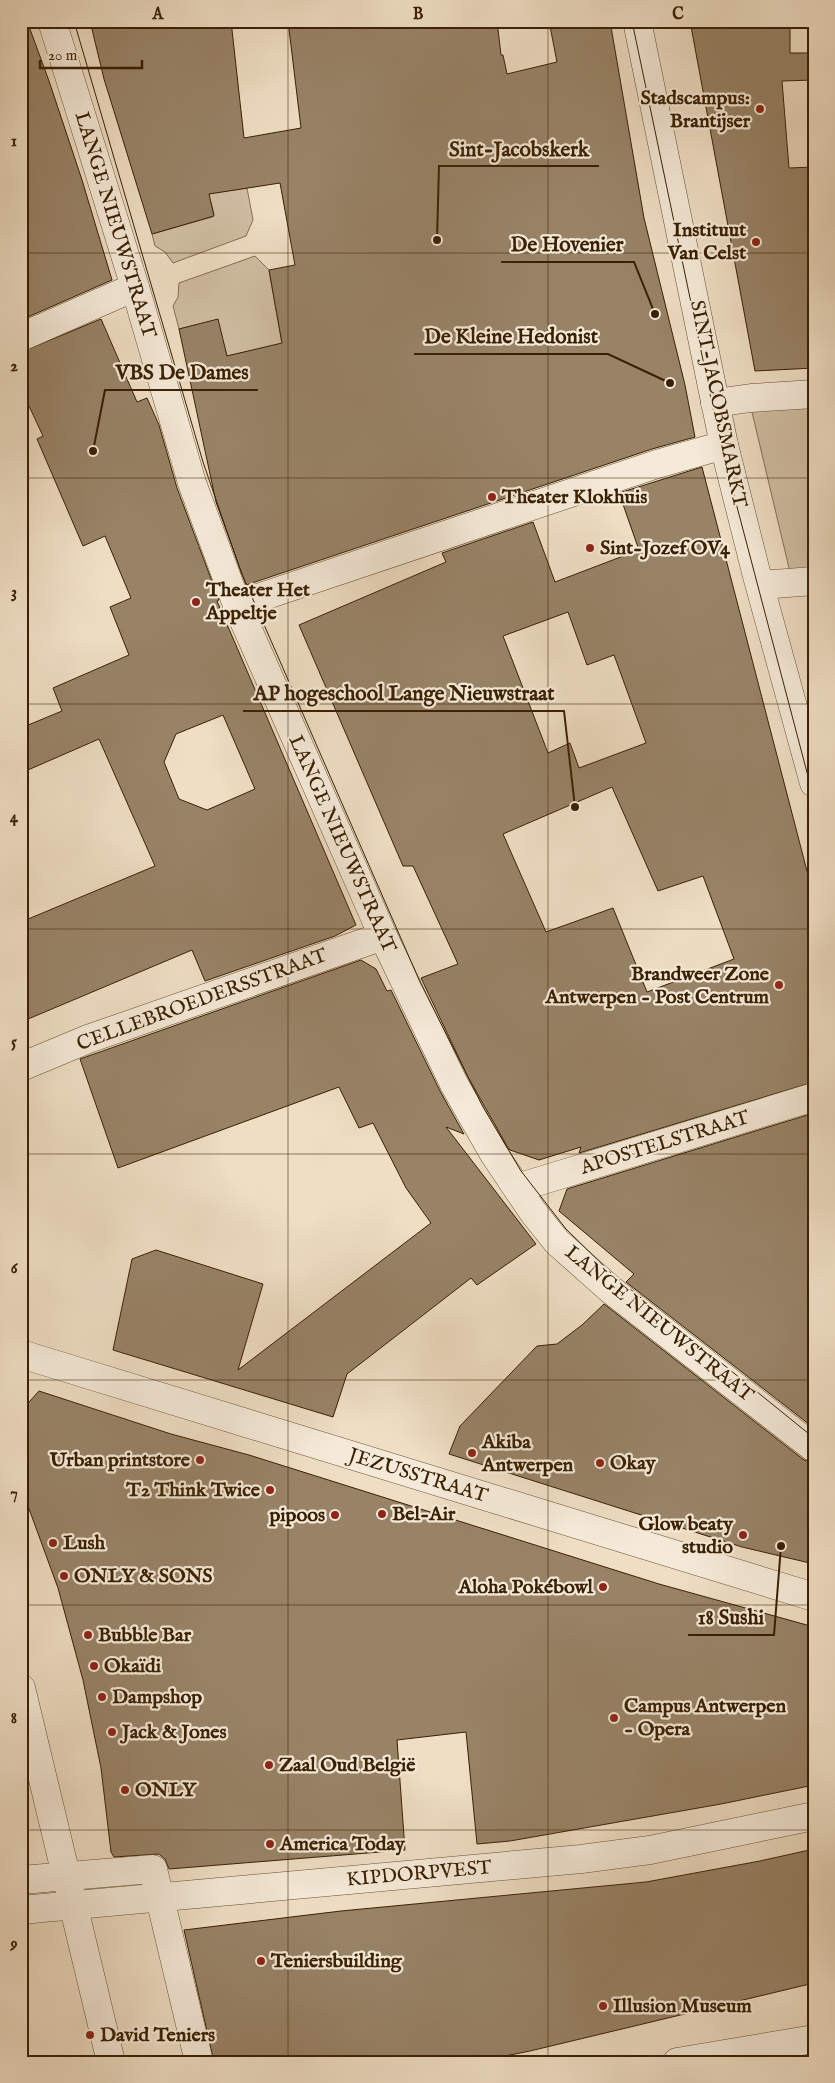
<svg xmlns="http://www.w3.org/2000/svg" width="835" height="2083" font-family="'IM FELL English',serif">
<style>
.green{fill:#d0bea3;stroke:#856f52}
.building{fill:#988367;stroke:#3a2002;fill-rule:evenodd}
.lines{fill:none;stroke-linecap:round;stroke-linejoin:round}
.minor-casing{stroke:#675032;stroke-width:29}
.minor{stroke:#f5ead9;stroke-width:28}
.tram{stroke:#3a2002;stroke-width:1}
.grid{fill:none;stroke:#3a2002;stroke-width:1;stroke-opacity:0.55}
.poi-dot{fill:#8f2418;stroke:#f5ead9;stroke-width:2}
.labels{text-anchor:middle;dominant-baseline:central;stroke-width:4.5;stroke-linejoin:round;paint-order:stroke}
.poi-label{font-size:20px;font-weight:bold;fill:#3a2002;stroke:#f5ead9;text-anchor:start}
.street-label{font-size:20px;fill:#3a2002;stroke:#f5ead9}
.leader{fill:none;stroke:#3a2002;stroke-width:2}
.callout-dot{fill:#3a2002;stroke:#f5ead9;stroke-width:2}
.callout-label{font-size:21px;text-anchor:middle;font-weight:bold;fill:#3a2002;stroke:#f5ead9;stroke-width:4.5;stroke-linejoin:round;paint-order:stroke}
.neatline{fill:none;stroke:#3a2002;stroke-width:2}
.grid-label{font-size:16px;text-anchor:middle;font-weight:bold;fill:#3a2002}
</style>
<rect width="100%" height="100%" fill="#efdec4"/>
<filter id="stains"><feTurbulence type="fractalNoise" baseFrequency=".004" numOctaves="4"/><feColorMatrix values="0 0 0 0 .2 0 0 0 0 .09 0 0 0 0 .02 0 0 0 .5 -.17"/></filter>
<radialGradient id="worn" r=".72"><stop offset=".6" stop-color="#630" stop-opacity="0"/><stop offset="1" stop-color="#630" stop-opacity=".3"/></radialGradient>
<g class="green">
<polygon points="247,188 253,220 246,236 173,263 165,252 155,246 152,234 212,217 214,214 210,199 204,194"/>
<polygon points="255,256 269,270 282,344 227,356 217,320 179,329 173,306 178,297 179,283"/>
<polygon points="814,404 814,571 790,572 751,408"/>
</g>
<g class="building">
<polygon points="21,21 27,21 49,81 82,180 112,280 21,320"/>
<polygon points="90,21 231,21 244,138 301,128 288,21 497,21 501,55 503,55 507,74 557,62 549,21 610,21 644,218 685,385 695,437 652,449 246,585 216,502 179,329 218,319 227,356 282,343 269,270 295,265 280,183 209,194 214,216 152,234 104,79"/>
<polygon points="690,21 790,21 790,53 814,53 814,80 782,81 789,168 814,167 814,368 755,371"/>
<path d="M101 319 137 402 147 398 159 425 177 488 219 600 217 601 356 925 335 936 205 981 192 950 21 1022V922L155 866 99 739 21 773V728L62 711 53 688 129 655 110 607 131 598 105 536 83 546 37 439 43 436 21 389V352ZM223 715 255 789 207 810 179 799 164 762 176 734Z"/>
<path d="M702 467 814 898V1082L579 1153 581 1147 539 1160 510 1150 507 1146 468 1077 421 978 458 964 413 866H403L299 625 446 562 442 553 533 522 555 582 639 550 619 493ZM568 612 587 665 614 655 646 743 579 768 570 743 548 753 503 636ZM612 787 658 891 703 876 734 959 647 992 613 908 546 932 503 834Z"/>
<polygon points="361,960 376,969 387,991 391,990 440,1091 464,1134 446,1127 536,1244 477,1285 471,1278 347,1374 333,1417 113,1350 132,1259 156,1250 263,1284 238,1370 431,1223 406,1188 373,1123 359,1128 339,1087 118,1168 80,1059"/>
<polygon points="814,1113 814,1428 626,1282 634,1274 559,1211 567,1189"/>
<polygon points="604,1304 804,1460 814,1463 814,1564 742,1547 449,1454 460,1426 537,1346 557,1344 582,1325"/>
<polygon points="39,1391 171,1434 249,1455 659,1584 814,1627 814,1785 721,1804 510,1841 477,1844 466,1732 397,1740 405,1850 169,1869 165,1859 159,1854 114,1857 111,1852 101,1768 83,1680 58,1588 21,1487 21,1411"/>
<polygon points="814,1849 814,1983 530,2051 475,2062 214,2062 184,1930 341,1911 646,1882 760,1861"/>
</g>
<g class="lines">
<defs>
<g id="minor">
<polyline points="52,21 135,287 192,483 237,605 383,936 454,1084 494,1154 533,1212 557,1242 611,1290 814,1448"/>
<polyline points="637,21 724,445 757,576 814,783"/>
<polyline points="21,337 135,287"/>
<polyline points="715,403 751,398 814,394"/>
<polyline points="760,585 814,581"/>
<polyline points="237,605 657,464 724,445"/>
<polyline points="21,1067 88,1039 383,936"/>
<polyline points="517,1188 814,1097"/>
<polyline points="21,1354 814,1597"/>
<polyline points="21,1688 111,2062"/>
<polyline points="21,1880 153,1869 199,2062"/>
<polyline points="21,1910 581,1859 650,1850 814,1816"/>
<polyline points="677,2062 814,2039"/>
</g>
</defs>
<use href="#minor" class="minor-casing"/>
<use href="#minor" class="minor"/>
<g class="tram">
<polyline points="74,21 203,462 241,572 420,982 483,1107 521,1171 566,1229 614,1276 814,1438"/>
<polyline points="632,21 721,446 814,799"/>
</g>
</g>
<path class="grid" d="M288 21V2062M548 21V2062M21 253H814M21 478H814M21 704H814M21 929H814M21 1154H814M21 1380H814M21 1605H814M21 1830H814"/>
<g class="poi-dot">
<circle cx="760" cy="109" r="5"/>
<circle cx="756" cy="242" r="5"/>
<circle cx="492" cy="497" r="5"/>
<circle cx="590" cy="548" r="5"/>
<circle cx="196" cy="602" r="5"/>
<circle cx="779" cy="985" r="5"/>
<circle cx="472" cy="1453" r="5"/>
<circle cx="200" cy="1460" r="5"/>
<circle cx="600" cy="1463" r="5"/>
<circle cx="270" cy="1490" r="5"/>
<circle cx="382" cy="1514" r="5"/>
<circle cx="335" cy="1515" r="5"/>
<circle cx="743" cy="1535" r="5"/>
<circle cx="53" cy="1543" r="5"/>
<circle cx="64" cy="1576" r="5"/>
<circle cx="603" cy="1587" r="5"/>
<circle cx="88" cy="1635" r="5"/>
<circle cx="94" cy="1666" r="5"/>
<circle cx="102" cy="1697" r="5"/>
<circle cx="614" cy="1718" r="5"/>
<circle cx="112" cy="1732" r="5"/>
<circle cx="269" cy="1765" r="5"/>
<circle cx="125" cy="1790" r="5"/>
<circle cx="270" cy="1844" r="5"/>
<circle cx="261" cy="1961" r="5"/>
<circle cx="603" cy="2006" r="5"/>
<circle cx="90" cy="2035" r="5"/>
</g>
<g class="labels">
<g class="poi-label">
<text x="750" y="98" text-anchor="end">Stadscampus:<tspan x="750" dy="23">Brantijser</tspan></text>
<text x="746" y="230" text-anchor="end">Instituut<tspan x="746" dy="23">Van Celst</tspan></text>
<text x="502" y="497">Theater Klokhuis</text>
<text x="600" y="548">Sint-Jozef OV4</text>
<text x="206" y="590">Theater Het<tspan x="206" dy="23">Appeltje</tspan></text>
<text x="769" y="974" text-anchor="end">Brandweer Zone<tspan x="769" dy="23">Antwerpen - Post Centrum</tspan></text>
<text x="482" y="1442">Akiba<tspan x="482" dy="23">Antwerpen</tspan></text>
<text x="190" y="1460" text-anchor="end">Urban printstore</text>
<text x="610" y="1463">Okay</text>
<text x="260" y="1490" text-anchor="end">T2 Think Twice</text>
<text x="392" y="1514">Bel-Air</text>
<text x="325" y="1515" text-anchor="end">pipoos</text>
<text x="733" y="1524" text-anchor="end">Glow beaty<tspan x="733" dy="23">studio</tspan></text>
<text x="63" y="1543">Lush</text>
<text x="74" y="1576">ONLY &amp; SONS</text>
<text x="593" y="1587" text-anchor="end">Aloha Pokébowl</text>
<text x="98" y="1635">Bubble Bar</text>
<text x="104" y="1666">Okaïdi</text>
<text x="112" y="1697">Dampshop</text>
<text x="624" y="1706">Campus Antwerpen<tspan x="624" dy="23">- Opera</tspan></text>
<text x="122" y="1732">Jack &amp; Jones</text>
<text x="279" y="1765">Zaal Oud België</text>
<text x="135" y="1790">ONLY</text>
<text x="280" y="1844">America Today</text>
<text x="271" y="1961">Teniersbuilding</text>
<text x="613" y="2006">Illusion Museum</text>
<text x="100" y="2035">David Teniers</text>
</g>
<g class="street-label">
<text transform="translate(115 225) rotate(73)">LANGE NIEUWSTRAAT</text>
<text transform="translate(718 404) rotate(78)">SINT-JACOBSMARKT</text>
<text transform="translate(342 844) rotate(66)">LANGE NIEUWSTRAAT</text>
<text transform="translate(202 1000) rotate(-20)">CELLEBROEDERSSTRAAT</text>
<text transform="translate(665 1143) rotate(-17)">APOSTELSTRAAT</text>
<text transform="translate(659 1324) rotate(39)">LANGE NIEUWSTRAAT</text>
<text transform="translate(418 1476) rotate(17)">JEZUSSTRAAT</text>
<text transform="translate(419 1874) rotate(-5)">KIPDORPVEST</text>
</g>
</g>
<path class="leader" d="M437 240L439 166H599M655 314L634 262H501M670 383L608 354H414M93 451L105 390H258M575 807L564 711H243M781 1546L774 1635H688"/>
<g class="callout-dot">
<circle cx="437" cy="240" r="5"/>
<circle cx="655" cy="314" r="5"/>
<circle cx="670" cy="383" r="5"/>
<circle cx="93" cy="451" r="5"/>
<circle cx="575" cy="807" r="5"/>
<circle cx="781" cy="1546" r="5"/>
</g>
<g class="callout-label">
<text x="519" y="156">Sint-Jacobskerk</text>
<text x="567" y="251">De Hovenier</text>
<text x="511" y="343">De Kleine Hedonist</text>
<text x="182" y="379">VBS De Dames</text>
<text x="404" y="700">AP hogeschool Lange Nieuwstraat</text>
<text x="731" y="1624">18 Sushi</text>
</g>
<rect width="835" height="2083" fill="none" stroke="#efdec4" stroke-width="55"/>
<path d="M40 60v8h102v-8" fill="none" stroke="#3a2002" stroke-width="2.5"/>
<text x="48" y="60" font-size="15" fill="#3a2002" stroke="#f5ead9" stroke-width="4" paint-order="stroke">20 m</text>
<rect x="28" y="28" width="780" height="2028" class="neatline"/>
<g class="grid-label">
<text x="158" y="19">A</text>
<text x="418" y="19">B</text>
<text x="678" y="19">C</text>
<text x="14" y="146">1</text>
<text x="14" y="371">2</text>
<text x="14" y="597">3</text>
<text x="14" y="822">4</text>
<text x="14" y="1047">5</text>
<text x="14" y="1273">6</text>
<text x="14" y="1498">7</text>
<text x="14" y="1723">8</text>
<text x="14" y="1949">9</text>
</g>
<rect width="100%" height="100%" filter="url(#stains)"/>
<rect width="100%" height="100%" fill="url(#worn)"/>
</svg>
